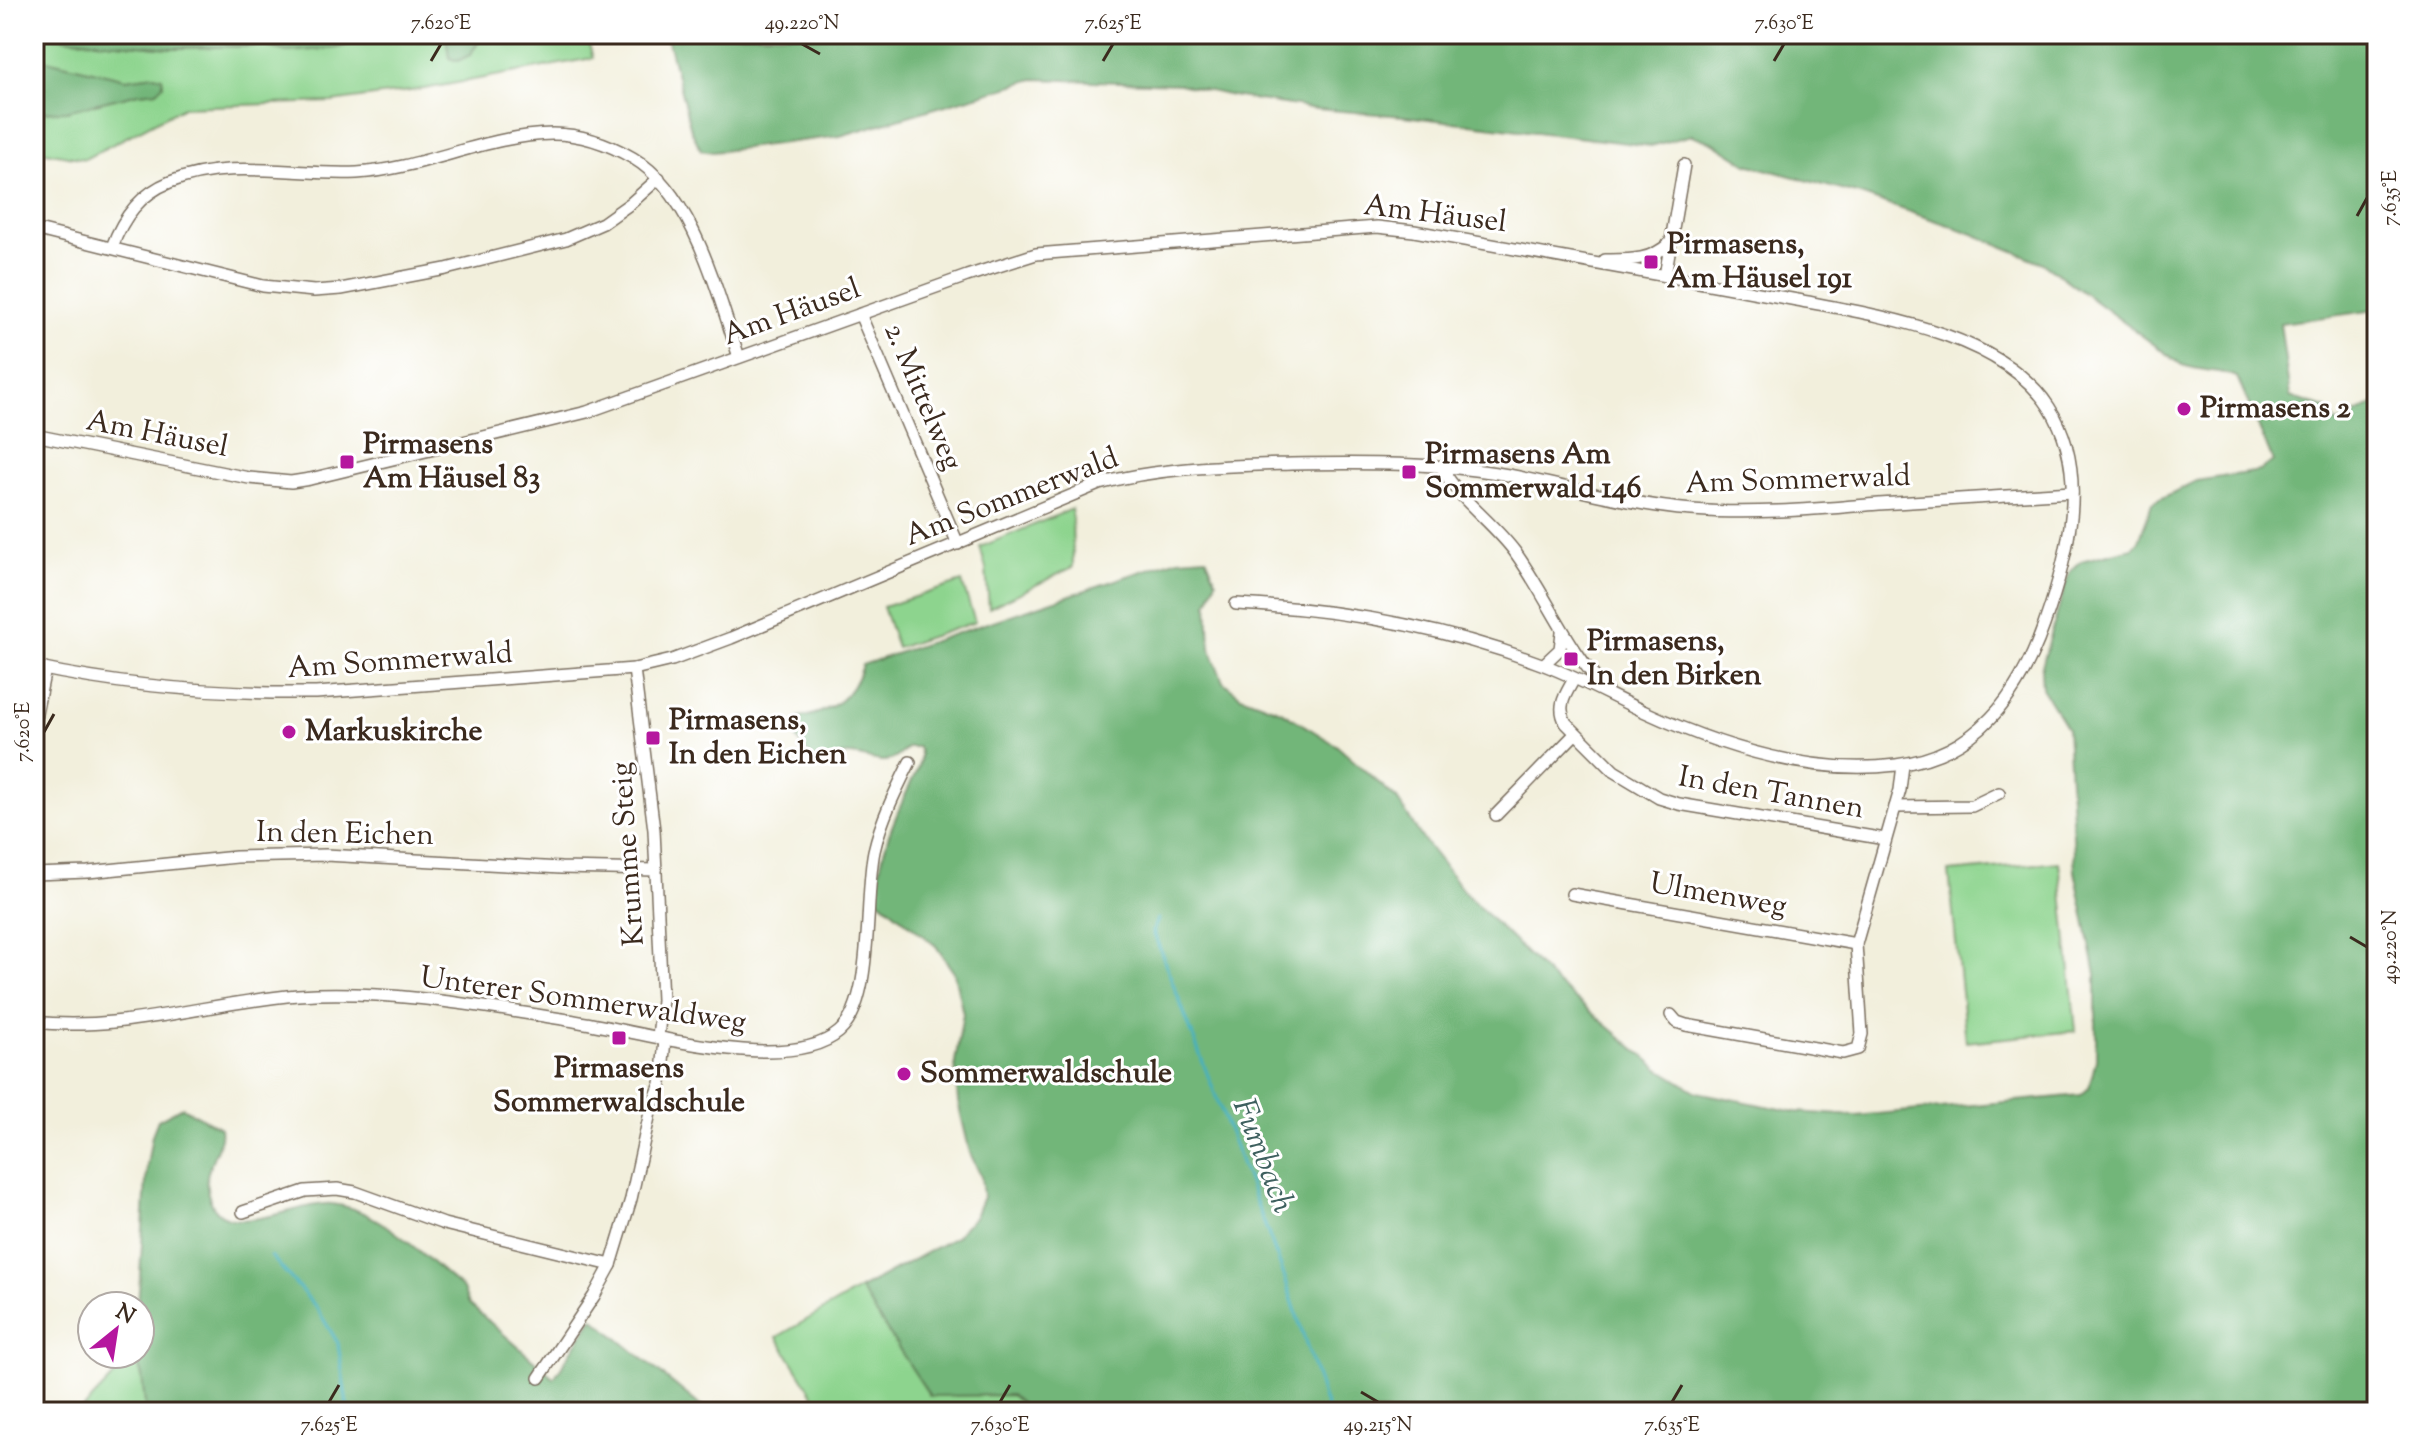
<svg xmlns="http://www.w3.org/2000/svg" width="2411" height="1446" font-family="'Sorts Mill Goudy',serif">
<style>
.green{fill:#8dd48e;stroke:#647f56;stroke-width:2}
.forest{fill:#72b679;stroke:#56704c;stroke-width:2}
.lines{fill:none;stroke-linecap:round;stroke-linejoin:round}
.stream{stroke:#43b0c0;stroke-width:3}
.minor-casing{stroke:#7b6f60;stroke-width:14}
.minor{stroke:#fff;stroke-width:11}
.ticks{fill:none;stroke:#3b2a1e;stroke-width:3}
.poi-dot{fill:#b5179e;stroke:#fff;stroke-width:3}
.labels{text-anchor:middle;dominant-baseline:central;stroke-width:6;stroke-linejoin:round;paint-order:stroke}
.street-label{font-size:30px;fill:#3b2a1e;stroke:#fff}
.poi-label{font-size:30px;font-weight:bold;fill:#3b2a1e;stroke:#fff;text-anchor:start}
.water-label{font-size:32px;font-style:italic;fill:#3e605f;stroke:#fff}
.neatline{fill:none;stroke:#3b2a1e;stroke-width:3}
.ticks-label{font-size:20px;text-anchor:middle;fill:#3b2a1e}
</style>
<rect width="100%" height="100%" fill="#fff"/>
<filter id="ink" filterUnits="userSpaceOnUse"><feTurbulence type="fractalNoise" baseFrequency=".0125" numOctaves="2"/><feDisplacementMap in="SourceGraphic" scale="16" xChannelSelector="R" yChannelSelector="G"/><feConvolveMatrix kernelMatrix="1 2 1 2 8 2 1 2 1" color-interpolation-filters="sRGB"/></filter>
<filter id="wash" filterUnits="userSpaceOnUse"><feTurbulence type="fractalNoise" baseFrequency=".006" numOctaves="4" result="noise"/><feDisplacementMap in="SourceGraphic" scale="32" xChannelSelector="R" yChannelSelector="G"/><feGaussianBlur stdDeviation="1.8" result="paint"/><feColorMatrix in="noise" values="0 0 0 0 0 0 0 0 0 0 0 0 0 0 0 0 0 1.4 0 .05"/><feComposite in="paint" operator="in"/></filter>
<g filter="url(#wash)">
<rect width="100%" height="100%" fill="#f2efdc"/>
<g class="green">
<polygon points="381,34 451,34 447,43 470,55 483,34 586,34 593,58 424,89 332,102 183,107 85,159 34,150 34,112 66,111 139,93 157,91 163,85 162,77 154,75 126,79 38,58 36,46 42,36 170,48 264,46 287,51 338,48"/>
<polygon points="1072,509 1073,567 989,608 986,569 980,547"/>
<polygon points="962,582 975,622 897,648 883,607"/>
<polygon points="2059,862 2076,1031 1966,1042 1949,872"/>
<polygon points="860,1289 930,1396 1011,1395 1030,1412 824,1412 777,1337"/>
<polygon points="135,1354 142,1376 146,1412 80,1412"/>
</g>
<g class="forest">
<polygon points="34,34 381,34 338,48 287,52 264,46 170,48 42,36 36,46 38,58 126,79 154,75 162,77 163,85 157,91 139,93 66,111 34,112"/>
<polygon points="451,34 483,34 470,55 458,61 449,58 447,43"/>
<path d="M666 34H2377V310L2280 323 2290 397 2326 408 2337 424 2377 402V1412H1030L1011 1395 930 1396 860 1289 955 1237 975 1216 983 1197 981 1176 970 1153 958 1102 955 1062 963 1014 954 973 936 946 876 897C881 849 891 826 911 783 916 772 924 759 918 747H908C903 751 899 757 893 759 880 765 863 755 850 755 826 754 817 771 800 744 796 738 794 734 793 727L799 718C832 712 852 698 862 665L1178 559 1206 557 1216 580 1208 603 1210 648 1223 682 1241 696 1281 711 1336 745 1397 799 1422 838 1465 893 1556 983 1658 1068 1697 1092 1796 1112 1856 1116 2081 1095 2089 1088 2096 1060V974L2075 871 2067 728 2042 688 2041 669 2069 573 2081 561 2132 548 2139 541 2152 503 2196 481 2260 471 2273 461 2237 377C2217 369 2203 372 2182 365L2043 263 1963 230 1860 195 1747 164 1714 143 1692 135 1651 146 1404 116 1316 109 1232 96 1179 84 1034 79 840 136 713 152 701 150 691 130Z"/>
<path d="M182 1107 220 1128C224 1154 195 1169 212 1204 230 1241 300 1201 332 1204 381 1209 426 1259 463 1289L469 1304 554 1378 593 1318 708 1412H146L142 1376 135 1354H140L138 1306 147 1165 152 1135 158 1120Z"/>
</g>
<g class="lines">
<g class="stream">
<polyline points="1158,919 1153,931 1285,1278 1328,1412"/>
<polyline points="271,1256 316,1307 338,1343 348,1412"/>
</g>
</g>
</g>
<g filter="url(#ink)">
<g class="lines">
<defs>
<g id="minor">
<polyline points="34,229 263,286 314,291 341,289 446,269 566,239 603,223 631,203 659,178"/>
<path d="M112 247C123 217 140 194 170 182 230 158 294 176 357 173 423 169 487 135 553 134 581 134 609 144 633 158 694 194 717 293 739 357"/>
<path d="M1605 260C1631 260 1650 261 1670 243"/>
<polyline points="1665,276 1684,165"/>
<polyline points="860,314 958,544"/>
<path d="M34 435 249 478 291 482 310 479 587 412 967 276 1036 254 1377 227 1414 231C1495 245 1575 260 1655 274 1702 283 1750 291 1797 300 1876 315 2001 333 2049 407 2091 472 2068 557 2044 625 2019 696 1977 755 1896 765 1812 776 1719 746 1643 711 1608 695 1573 675 1536 662 1439 626 1339 609 1236 604"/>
<path d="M1442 468C1459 500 1493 522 1515 552 1548 598 1568 650 1607 691"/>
<polyline points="1544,664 1560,649 1562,632"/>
<path d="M34 667C127 687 221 694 316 693L634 669 672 660 731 638 1099 484C1160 467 1227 466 1291 464 1362 463 1437 462 1508 475 1569 487 1630 505 1692 510 1754 515 1817 509 1879 504 1943 500 2008 496 2072 492"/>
<polyline points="634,669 654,830 662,1000 658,1037"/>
<path d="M1574 679C1566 694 1556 706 1566 723L1614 771 1659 798 1679 804 1885 839"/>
<polyline points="34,724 45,669"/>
<polyline points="1895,807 1972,806 1999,793"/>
<polyline points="1496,815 1575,734"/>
<polyline points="34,874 88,872 236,857 326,855 561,868 656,870"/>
<polyline points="1572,894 1856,944"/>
<polyline points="1671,1015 1677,1022 1686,1025 1843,1053 1858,1049 1862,1034 1856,944 1900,790 1903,765"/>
<path d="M34 1022C123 1032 210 1002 298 995 387 989 480 1006 568 1020 633 1029 786 1077 839 1032 875 1001 864 898 874 851 881 820 896 790 910 762"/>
<polyline points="243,1212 305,1191 337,1189 355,1192 444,1224 611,1265"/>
<polyline points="539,1378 594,1296 611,1265 631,1199 651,1108 661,1084 665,1039"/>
</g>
</defs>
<use href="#minor" class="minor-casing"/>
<use href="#minor" class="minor"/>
</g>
</g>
<path class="ticks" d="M802 44 820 54M431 61 441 44M1103 61 1113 44M1774 61 1784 44M2357 216 2367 198M44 732 54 714M2350 937 2367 947M1361 1392 1378 1402M329 1402 339 1385M1000 1402 1010 1385M1672 1402 1682 1385"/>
<g class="poi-dot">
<rect x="1643" y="254" width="16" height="16" rx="4"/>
<circle cx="2184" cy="409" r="8"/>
<rect x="339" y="454" width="16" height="16" rx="4"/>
<rect x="1401" y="464" width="16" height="16" rx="4"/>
<rect x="1563" y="651" width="16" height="16" rx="4"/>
<circle cx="289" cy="732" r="8"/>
<rect x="645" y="730" width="16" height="16" rx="4"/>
<rect x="611" y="1030" width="16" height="16" rx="4"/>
<circle cx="904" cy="1074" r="8"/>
</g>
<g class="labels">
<g class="street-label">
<text transform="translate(1435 215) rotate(7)">Am Häusel</text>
<text transform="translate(792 313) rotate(-20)">Am Häusel</text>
<text transform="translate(922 397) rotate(67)">2. Mittelweg</text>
<text transform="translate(157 435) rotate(11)">Am Häusel</text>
<text transform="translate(1798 481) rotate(-2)">Am Sommerwald</text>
<text transform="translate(1012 498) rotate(-21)">Am Sommerwald</text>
<text transform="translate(400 662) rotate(-4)">Am Sommerwald</text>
<text transform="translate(1771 794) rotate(10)">In den Tannen</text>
<text transform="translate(345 835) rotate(1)">In den Eichen</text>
<text transform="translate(629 854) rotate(-94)">Krumme Steig</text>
<text transform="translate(1718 896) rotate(10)">Ulmenweg</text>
<text transform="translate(583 1001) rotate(8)">Unterer Sommerwaldweg</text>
</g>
<g class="poi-label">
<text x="1667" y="245">Pirmasens,<tspan x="1667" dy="34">Am Häusel 191</tspan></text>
<text x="2200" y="409">Pirmasens 2</text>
<text x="363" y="445">Pirmasens<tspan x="363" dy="34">Am Häusel 83</tspan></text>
<text x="1425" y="455">Pirmasens Am<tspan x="1425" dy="34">Sommerwald 146</tspan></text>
<text x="1587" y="642">Pirmasens,<tspan x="1587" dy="34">In den Birken</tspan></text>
<text x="669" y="721">Pirmasens,<tspan x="669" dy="34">In den Eichen</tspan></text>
<text x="305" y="732">Markuskirche</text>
<text x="619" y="1069" text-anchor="middle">Pirmasens<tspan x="619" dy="34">Sommerwaldschule</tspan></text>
<text x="920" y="1074">Sommerwaldschule</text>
</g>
<g class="water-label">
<text transform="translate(1262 1156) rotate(69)">Fumbach</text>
</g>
</g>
<rect width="2411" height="1446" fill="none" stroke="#fff" stroke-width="88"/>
<g transform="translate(116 1330) rotate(30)"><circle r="38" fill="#ffffff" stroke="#b1aaa5" stroke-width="2"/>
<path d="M0-6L14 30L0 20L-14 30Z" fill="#b5179e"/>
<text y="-12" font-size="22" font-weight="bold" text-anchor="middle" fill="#3b2a1e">N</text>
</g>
<rect x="44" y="44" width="2323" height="1358" class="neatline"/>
<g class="ticks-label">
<text x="441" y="29">7.620°E</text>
<text x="802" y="29">49.220°N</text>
<text x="1113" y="29">7.625°E</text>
<text x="1784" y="29">7.630°E</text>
<text transform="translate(2389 198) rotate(-90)" y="7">7.635°E</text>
<text transform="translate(22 732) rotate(-90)" y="7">7.620°E</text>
<text transform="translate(2389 947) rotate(-90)" y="7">49.220°N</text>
<text x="329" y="1431">7.625°E</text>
<text x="1000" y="1431">7.630°E</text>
<text x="1378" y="1431">49.215°N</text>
<text x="1672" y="1431">7.635°E</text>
</g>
</svg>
